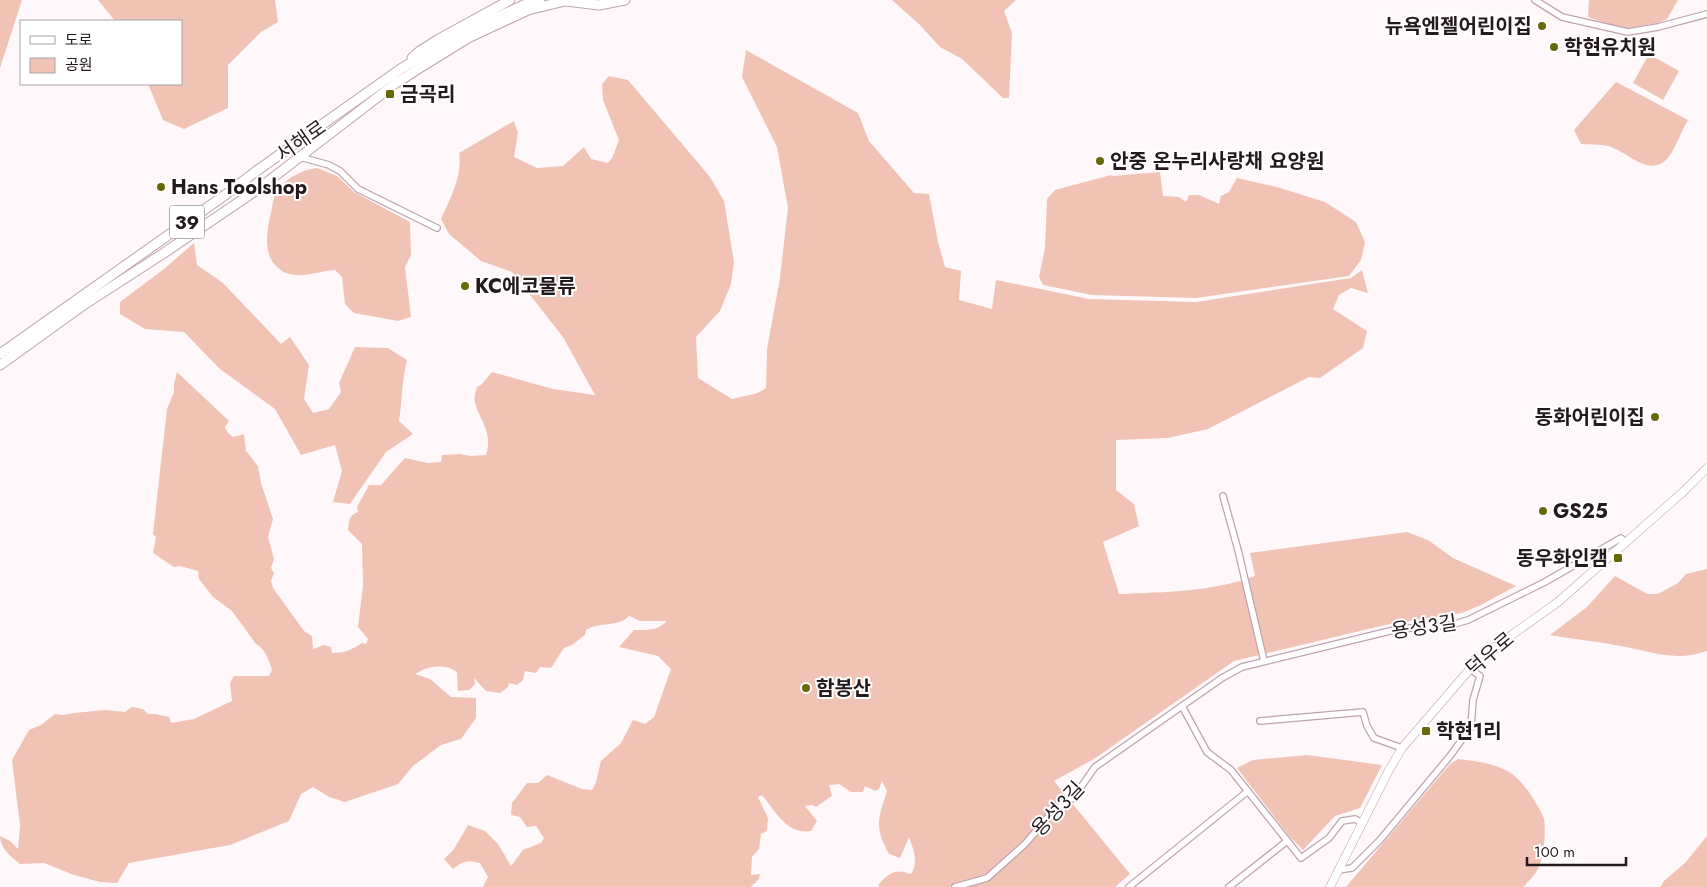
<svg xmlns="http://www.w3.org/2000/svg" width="1707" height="887" font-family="Jost,'Noto Sans KR',sans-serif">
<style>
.green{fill:#f1c3b4}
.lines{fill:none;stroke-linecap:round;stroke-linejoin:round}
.street-casing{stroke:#bea3ae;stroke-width:8}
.secondary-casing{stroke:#bea3ae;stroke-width:9}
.primary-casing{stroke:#bea3ae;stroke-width:11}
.street{stroke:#fff;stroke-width:5.5}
.secondary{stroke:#fff;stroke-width:8}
.primary{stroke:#fff;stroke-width:9}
.poi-dot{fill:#676907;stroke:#fff;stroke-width:2}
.labels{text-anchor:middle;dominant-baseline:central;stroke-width:4;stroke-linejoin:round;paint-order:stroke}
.shield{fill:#fff;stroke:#665f62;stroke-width:1}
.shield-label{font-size:19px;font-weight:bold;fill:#241a1e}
.poi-label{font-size:20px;font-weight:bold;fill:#241a1e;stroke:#fff;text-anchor:start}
.street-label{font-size:20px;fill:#241a1e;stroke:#fff}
</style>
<rect width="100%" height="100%" fill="#fef8fa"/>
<g class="green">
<polygon points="0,0 22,0 0,68"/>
<polygon points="98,0 275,0 278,22 261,32 228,65 228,108 184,129 163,120 148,84 181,84 181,21 115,21"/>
<polygon points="892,0 1016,0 1004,11 1012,33 1009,98 1003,98 962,59 940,47 920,25"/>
<polygon points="1589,0 1678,0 1667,19 1658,23 1622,29 1588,17"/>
<path d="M746 50 858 113 869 141 914 193 929 194 938 242 945 267 961 271 959 300 992 309 996 280 1089 299 1196 302 1351 278 1362 270 1368 293 1351 288 1339 295 1333 309 1367 331 1363 348 1320 378 1309 377 1208 429 1168 438 1116 440V490L1134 504 1139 526 1103 542 1119 594C1165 592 1212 592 1255 576L1250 553 1407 532 1428 540 1453 558 1516 586 1481 605 1462 613 1385 625 1234 661 1094 759 1054 781 1130 874 1115 887H880L878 885C889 873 895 868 911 874 919 863 913 848 909 837L900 858 889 854C874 827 878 819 887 791L882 781 879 789 875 791 865 786 863 792H851L839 784 829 785 832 796 816 807 812 805 805 806 817 821 811 831C787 835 776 812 762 795L758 797 768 818 767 831 761 834 759 849 752 857 751 875 760 874 759 879 751 887H483L488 877 480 863C468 860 462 861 453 869L444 859 454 849 468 825 485 831 498 844 511 866 523 850 541 843 544 838 536 826 527 827 520 817 511 815 512 803 527 783H538L547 775 582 789 592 790 596 782 601 761 621 743 633 720 645 724 654 717 671 669 658 656 619 647 634 630C646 630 658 631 667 621H640L629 616C618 628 599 621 586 630L585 635 572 645 564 648 551 668 540 667 536 673 525 671 523 680 517 685 509 683 508 687 500 693 486 691 474 678 475 684 469 690 458 691 457 672C445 663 427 666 415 674L430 679 451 697 476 698V718L461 739 441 745 413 766 398 784 345 802 329 797 313 787 301 794 289 821 230 845 129 863 117 883 100 882 74 875 44 863 20 864C11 857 0 848 0 836L10 841 18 849 20 825 12 760 29 730 41 725 55 714 63 715 74 713 105 710 125 712 132 707 143 709 148 714H156L169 717 171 723 194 719 232 701 230 683 234 676H269L272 670C269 661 265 648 256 644L232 611 213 597 199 579 198 571 180 566 174 567 153 553 156 537 153 534 167 409 174 392V384L177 372 229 421 225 427 228 433 233 437 244 434 246 451 258 466 261 483 273 519 268 537 274 559 271 568 274 573 271 581 273 588 304 631 312 636 313 649 324 645 331 647 332 653C345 653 351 650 362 643L366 644 368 639 358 627 363 586 362 544 348 530C349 521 349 515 358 512L357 507 369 485H381L405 458 428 463 441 462 442 455 460 454 470 456 486 455C493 432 481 423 475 403 473 399 476 392 477 387L481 385 492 372 553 389 595 395 563 337 512 272 481 261 449 234 441 219C450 199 463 175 459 153L514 121 518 133 514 157 537 168 563 166 584 147 591 159 608 163 612 158 619 140 603 100 602 84 609 76 628 80 710 177 724 201 734 262 731 284 720 311 696 337 698 378 732 399 758 393 766 388 767 349 780 278 788 208 777 147 742 77Z"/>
<polygon points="1649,54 1679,71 1663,100 1633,83"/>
<path d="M1616 82 1688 120C1683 128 1673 153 1668 158 1649 179 1628 151 1608 146 1600 144 1590 145 1581 144L1574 130Z"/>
<path d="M317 168 337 176 354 192 410 222 411 255 405 267 411 317 398 321 354 313 345 304 342 277 335 270C317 271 304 279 286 273 282 272 280 269 277 267 261 252 268 226 272 208 273 202 274 194 278 190 288 177 301 170 317 168Z"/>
<polygon points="1160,172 1163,196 1179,197 1186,202 1189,195 1199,195 1219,204 1221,196 1229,192 1237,178 1277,187 1325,202 1356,222 1365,242 1361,260 1349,276 1196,298 1092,295 1043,285 1039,277 1045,248 1047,199 1055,190 1111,175 1112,176"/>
<path d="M194 243 197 265 223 283 281 344 290 337 309 365 304 399 313 413 329 409 341 392 339 383 355 347 388 348 407 360C402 380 402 401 399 421L413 434 386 452 350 504 333 502 342 471 335 445 301 455 275 409 220 369 184 332 145 329 120 314V302L164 269Z"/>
<path d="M1707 569V651C1674 663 1648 650 1615 645 1594 641 1572 639 1550 635L1587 607 1615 576 1647 594H1658L1678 583 1686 574Z"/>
<polygon points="1307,755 1382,765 1360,808 1335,816 1303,850 1289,836 1237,768 1253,760"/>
<path d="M1458 759C1473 761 1489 762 1503 769 1514 773 1522 783 1529 792 1534 800 1541 810 1544 819 1546 832 1544 857 1538 869 1535 875 1528 882 1523 887H1346L1450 764Z"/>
<polygon points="1707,836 1707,887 1660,887 1664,881 1685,863"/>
</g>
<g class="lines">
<defs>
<g id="street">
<polyline points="1535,0 1562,17 1628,32 1658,27 1707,14"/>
<polyline points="300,157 329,165 340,171 358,189 437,228"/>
<polyline points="1223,496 1238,550 1264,661"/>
<polyline points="1182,706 1207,752 1231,770 1301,858 1329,838 1342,821 1355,819 1362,823"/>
<polyline points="1260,721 1363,712 1367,726 1374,738 1402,748"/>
<polyline points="1338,870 1352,868 1380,840 1450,756 1471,727 1473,700 1480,676 1470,669"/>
<polyline points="955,887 987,878 1025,844 1049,816 1074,797 1095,767 1222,678 1242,667 1398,629 1451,625 1468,620 1545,582 1621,538 1626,543"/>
<polyline points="1129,887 1248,791"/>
<polyline points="1229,887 1287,841"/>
</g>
<polyline id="secondary" points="1330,887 1388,772 1402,748 1470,669 1489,651 1558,602 1683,492 1707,468"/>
<g id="primary">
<polyline points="566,1 599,5 625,0"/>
<polyline points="412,58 420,51 439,39 510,0"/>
<polyline points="0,354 225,195 255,172 402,68 471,29 526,4 540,0"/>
<polyline points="0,365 82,306 164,253 258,189 396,83 421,67 468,38 528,10 569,0"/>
</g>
</defs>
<use href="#street" class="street-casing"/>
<use href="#secondary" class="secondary-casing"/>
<use href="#primary" class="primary-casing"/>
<use href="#street" class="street"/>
<use href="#secondary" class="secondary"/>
<use href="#primary" class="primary"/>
</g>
<g class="poi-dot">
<circle cx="1542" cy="26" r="5"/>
<circle cx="1554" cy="47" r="5"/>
<rect x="385" y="89" width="10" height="10" rx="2.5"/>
<circle cx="1100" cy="161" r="5"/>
<circle cx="161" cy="187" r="5"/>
<circle cx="465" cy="286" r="5"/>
<circle cx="1655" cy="417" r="5"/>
<circle cx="1543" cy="511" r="5"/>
<rect x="1613" y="553" width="10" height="10" rx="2.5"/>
<circle cx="806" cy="688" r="5"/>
<rect x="1421" y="726" width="10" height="10" rx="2.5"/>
</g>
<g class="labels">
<rect class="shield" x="169.5" y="205.5" width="35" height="33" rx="4"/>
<g class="shield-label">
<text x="187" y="222">39</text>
</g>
<g class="poi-label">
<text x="1532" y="26" text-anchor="end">뉴욕엔젤어린이집</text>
<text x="1564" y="47">학현유치원</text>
<text x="400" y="94">금곡리</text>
<text x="1110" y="161">안중 온누리사랑채 요양원</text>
<text x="171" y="187">Hans Toolshop</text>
<text x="475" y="286">KC에코물류</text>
<text x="1645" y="417" text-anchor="end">동화어린이집</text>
<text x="1553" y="511">GS25</text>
<text x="1608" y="558" text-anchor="end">동우화인캠</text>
<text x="816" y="688">함봉산</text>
<text x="1436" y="731">학현1리</text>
</g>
<g class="street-label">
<text transform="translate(301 141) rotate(-35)">서해로</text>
<text transform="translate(1424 627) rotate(-8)">용성3길</text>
<text transform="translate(1490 654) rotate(-40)">덕우로</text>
<text transform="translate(1058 809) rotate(-47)">용성3길</text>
</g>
</g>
<rect x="20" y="20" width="162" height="65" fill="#ffffff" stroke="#a7a3a5"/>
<rect x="30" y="36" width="25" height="8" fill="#ffffff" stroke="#a7a3a5"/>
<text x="65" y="45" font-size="15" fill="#241a1e">도로</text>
<rect x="30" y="58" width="25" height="15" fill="#f1c3b4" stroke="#a7a3a5"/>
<text x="65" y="70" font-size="15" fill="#241a1e">공원</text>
<path d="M1527 857v8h99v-8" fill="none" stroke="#241a1e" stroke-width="2.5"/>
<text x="1534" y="857" font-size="15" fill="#241a1e" stroke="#ffffff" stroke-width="4" paint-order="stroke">100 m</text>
</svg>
